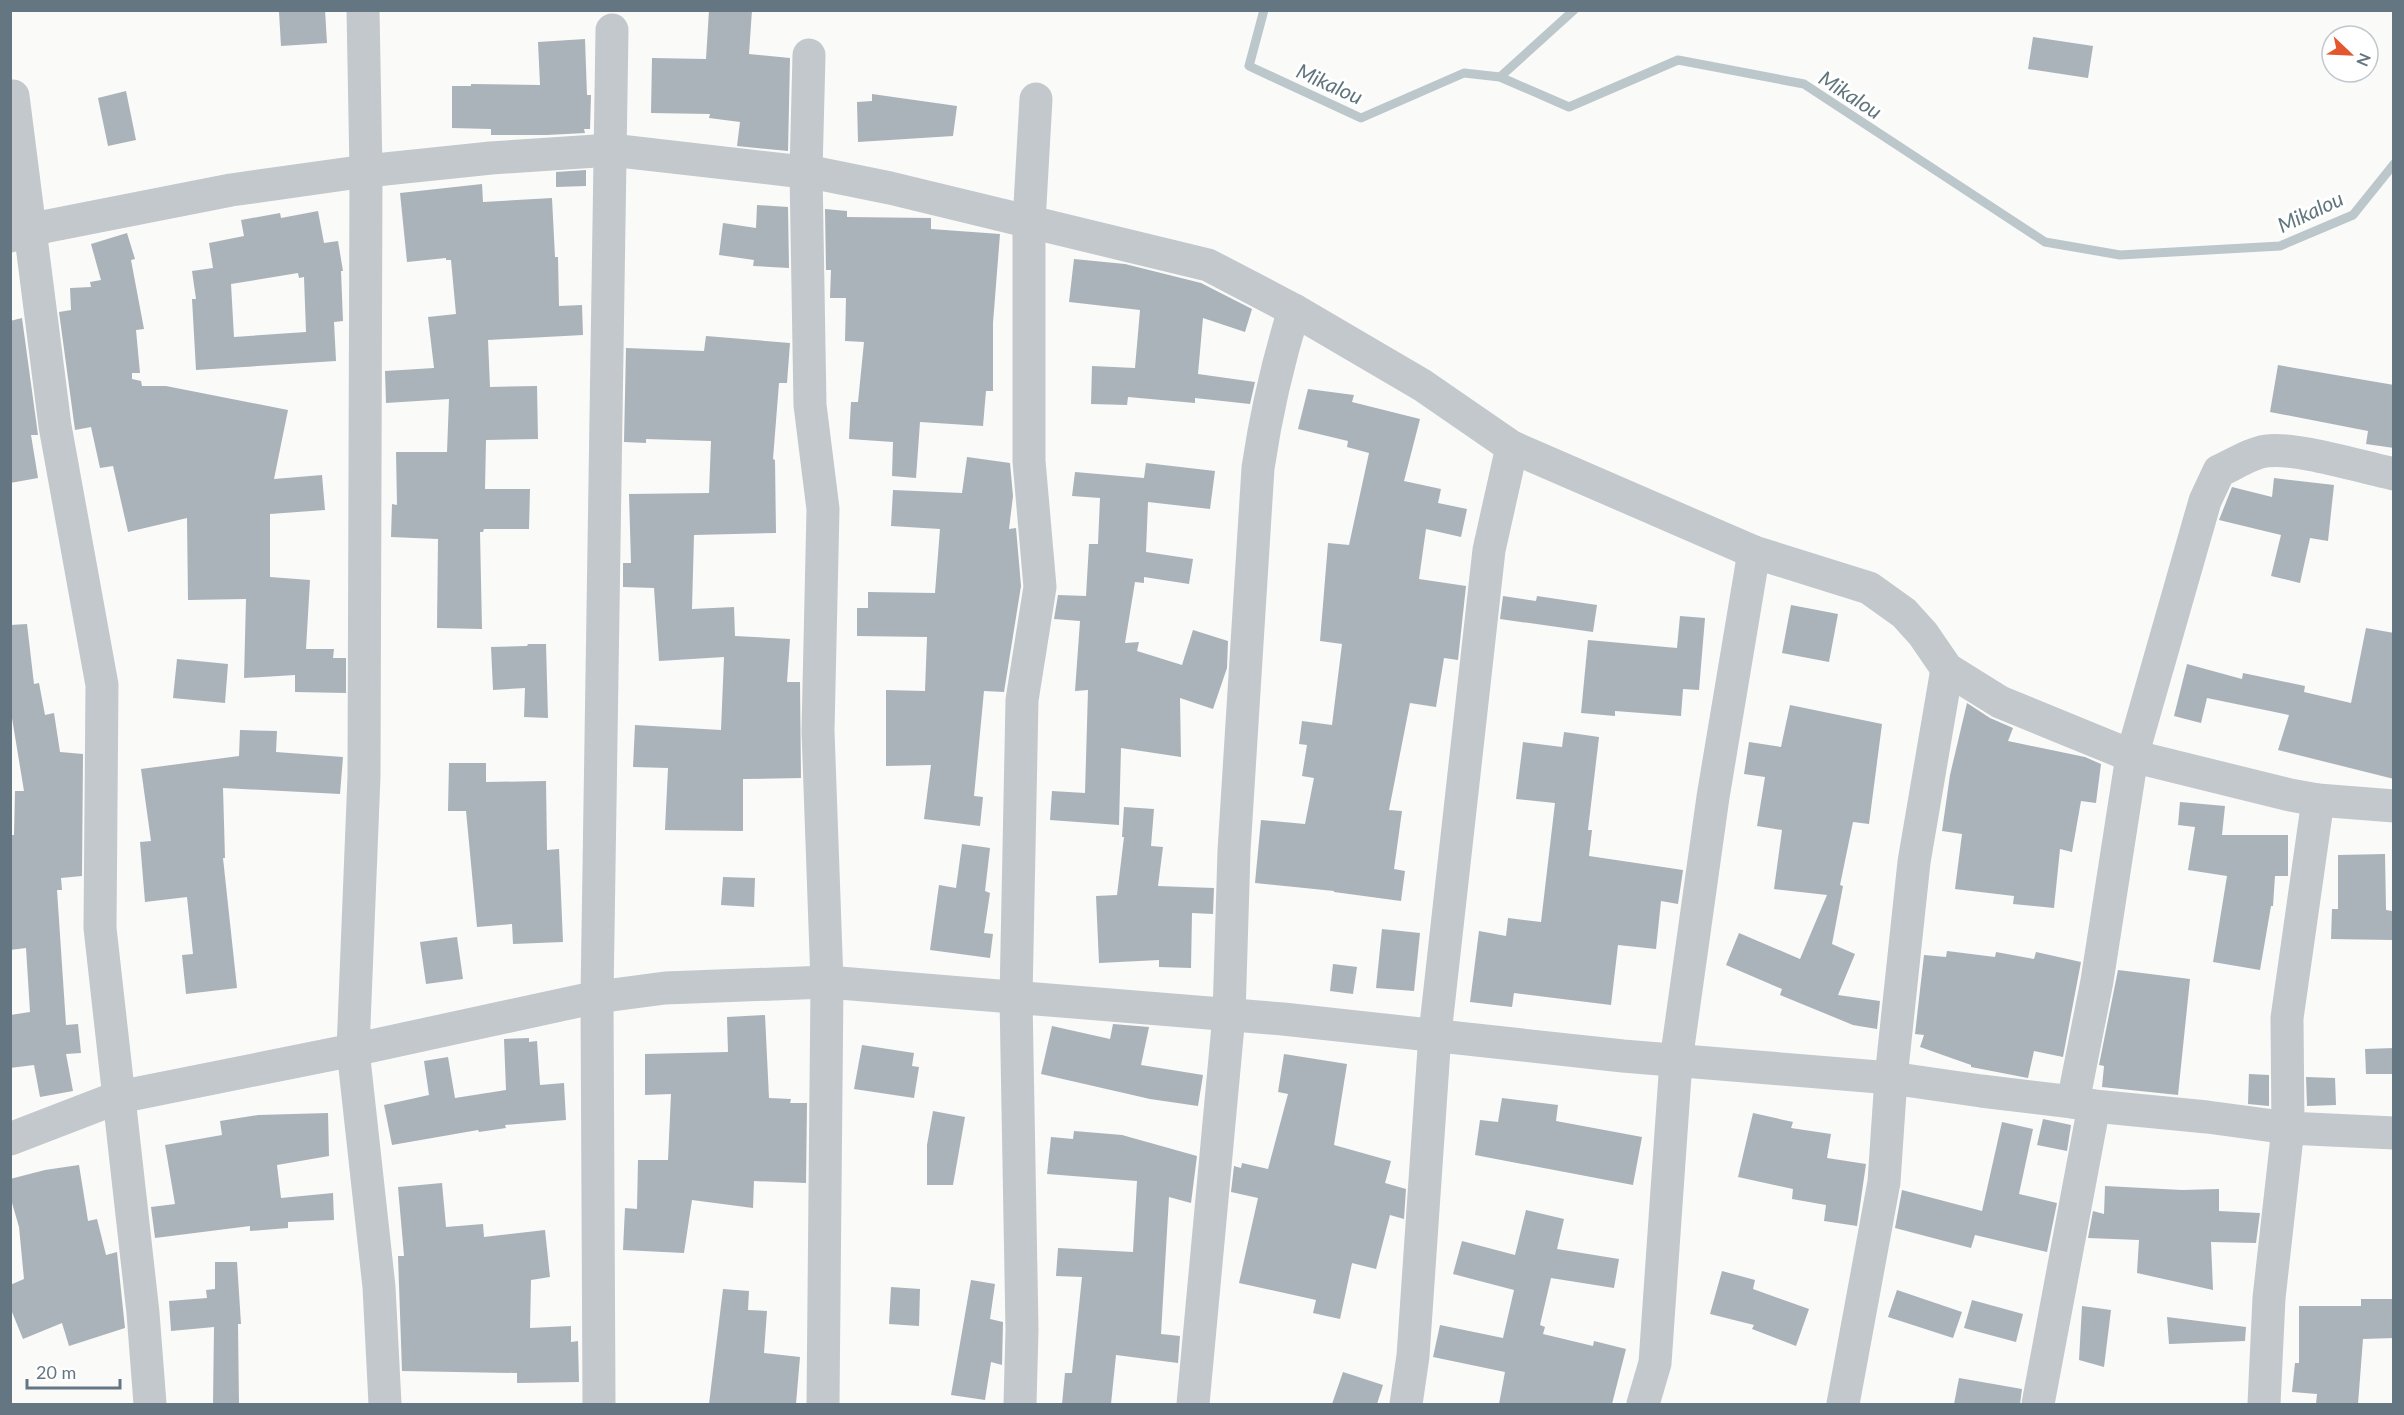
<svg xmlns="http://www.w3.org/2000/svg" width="2404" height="1415" font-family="Lato,sans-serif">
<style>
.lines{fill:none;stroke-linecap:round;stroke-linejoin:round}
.stream{stroke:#bbc7cb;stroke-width:9}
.building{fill:#aab3b9;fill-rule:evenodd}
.street{stroke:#c3c8cc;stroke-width:33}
.labels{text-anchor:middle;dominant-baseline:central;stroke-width:6;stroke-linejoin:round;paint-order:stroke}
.water-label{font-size:21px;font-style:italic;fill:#60757c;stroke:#fff}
</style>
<rect width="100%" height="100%" fill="#fafaf8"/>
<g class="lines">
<g class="stream">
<polyline points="1264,10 1249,66 1361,118 1464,73 1500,77 1569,107 1678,60 1804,84 2045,242 2120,255 2280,246 2353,215 2394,164"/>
<polyline points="1500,77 1574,10"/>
</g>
</g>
<g class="building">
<polygon points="325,10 327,43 281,46 279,12"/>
<polygon points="709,10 752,10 749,54 790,58 788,151 737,146 740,122 709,118 710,114 651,113 652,58 706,59"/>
<polygon points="2033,37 2093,46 2088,78 2028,69"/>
<polygon points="585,39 587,95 591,95 590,129 584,129 585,133 547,135 491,135 491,129 452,128 452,86 471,86 471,84 540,85 538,42"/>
<polygon points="126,91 136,140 108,146 98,98"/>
<polygon points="872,94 957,106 953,136 858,142 857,102 872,101"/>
<polygon points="586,170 586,186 556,187 556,172"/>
<polygon points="482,184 483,202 552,198 555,257 558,257 559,306 582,305 583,335 488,340 490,387 537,386 538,439 486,440 485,489 530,489 529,529 484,529 483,532 480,532 482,629 437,628 438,539 391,537 392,504 397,505 396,452 447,452 449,399 386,403 385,371 434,368 428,317 456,314 451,260 446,260 446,258 407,262 400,193"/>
<polygon points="757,205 788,207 789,268 753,266 754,260 719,255 723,223 756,228"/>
<polygon points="825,209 847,211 847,217 931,218 931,229 1000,234 993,323 993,391 986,391 983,426 920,422 916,478 892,476 893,442 849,439 851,402 858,402 864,342 845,341 846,298 830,298 831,270 826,270"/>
<path d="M318 211 324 243 338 241 343 271H341L343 321 334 322 336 361 196 370 192 299H196L192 271 213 268 209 243 244 236 241 220 280 213 281 218ZM298 273 299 278 304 277 306 332 234 337 231 284Z"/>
<polygon points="127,233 135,259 131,260 144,329 136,330 140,373 132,373 132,379 141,381 142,386 166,386 288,410 274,479 322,475 325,510 270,514 270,577 310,580 306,649 334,649 333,658 346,658 346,693 295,692 295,675 244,678 246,599 188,600 187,518 128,532 113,466 100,468 91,427 75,430 59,312 71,310 70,288 91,287 90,282 101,280 91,244"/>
<polygon points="1074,259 1125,264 1201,283 1252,309 1245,332 1203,318 1198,374 1255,382 1250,404 1195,398 1195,403 1128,397 1127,405 1091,404 1092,366 1135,368 1140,310 1069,302"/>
<polygon points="22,318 38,435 31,435 38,478 10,483 10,321"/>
<polygon points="706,336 790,343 787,383 779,383 773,459 775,460 776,533 694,535 692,609 734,607 735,636 790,639 787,682 800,682 801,778 743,779 743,831 665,830 668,768 633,767 635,725 721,730 724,657 659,661 654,588 623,587 623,563 631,563 629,494 709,493 711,441 646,439 646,443 624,442 626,348 704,351"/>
<polygon points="2278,365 2394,385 2394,448 2366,444 2368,431 2270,412"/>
<polygon points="1308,389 1354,395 1352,402 1420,419 1404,481 1441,489 1438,503 1467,509 1461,537 1426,529 1419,579 1466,586 1458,660 1444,658 1436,707 1410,703 1389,810 1402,811 1394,869 1405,871 1401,901 1334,892 1334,891 1255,883 1261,820 1305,824 1314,778 1302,776 1307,745 1299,744 1302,721 1332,725 1342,644 1320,641 1328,543 1349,545 1369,453 1347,447 1348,441 1298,429"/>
<polygon points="967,457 1010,463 1013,496 1009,529 1016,528 1021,586 1004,692 984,691 974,796 983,797 980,826 924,819 931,765 886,766 886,690 925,691 927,637 857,636 857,608 868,608 868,592 935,593 940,529 891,526 893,490 962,493"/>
<polygon points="1146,463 1215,471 1210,509 1148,502 1146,552 1193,559 1189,584 1144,577 1144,583 1135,582 1125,643 1139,642 1137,651 1182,665 1193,630 1228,641 1227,668 1213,709 1180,698 1181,757 1121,748 1119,825 1050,820 1052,791 1085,793 1088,690 1075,691 1080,621 1054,619 1058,595 1086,596 1089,544 1098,544 1100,498 1072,496 1075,472 1144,478"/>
<polygon points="2274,478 2334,485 2328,541 2310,538 2300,583 2271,576 2281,535 2219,520 2232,487 2272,497"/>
<polygon points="1503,596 1536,601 1537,596 1597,605 1593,632 1500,619"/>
<polygon points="1791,605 1838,614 1829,662 1782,653"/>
<polygon points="1680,616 1705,618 1699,690 1683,689 1681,716 1615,711 1615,716 1581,713 1588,640 1677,648"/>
<polygon points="27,624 34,684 39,683 45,715 54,713 60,752 83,754 82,876 61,878 62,890 57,890 66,1025 78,1024 81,1053 66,1054 73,1091 40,1097 34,1065 10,1068 10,1015 30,1012 26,948 10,950 10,835 14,835 15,791 24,791 10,706 10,625"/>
<polygon points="2366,628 2394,633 2394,779 2278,750 2289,715 2207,698 2201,723 2174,716 2187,664 2242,679 2243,673 2305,686 2304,692 2351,703"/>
<polygon points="528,644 546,644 548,718 524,717 525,688 493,690 491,647 527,646"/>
<polygon points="177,659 228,664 225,703 173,698"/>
<polygon points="1967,703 1990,718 2013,728 2008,741 2085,757 2101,764 2096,803 2081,801 2072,852 2060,849 2054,908 2013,904 2014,896 1955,889 1962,834 1942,831 1950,775"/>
<polygon points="1790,705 1882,724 1869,824 1853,822 1840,885 1843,886 1832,944 1855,954 1838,995 1880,1001 1877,1029 1853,1025 1780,995 1782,989 1726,965 1739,933 1800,959 1827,895 1774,889 1782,830 1757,826 1765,777 1744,774 1749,742 1781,747"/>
<polygon points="240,730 277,731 276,752 343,757 340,794 223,788 225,858 223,858 237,988 186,994 182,955 193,954 187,897 145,902 140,842 151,841 141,769 239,756"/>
<polygon points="1564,732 1599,737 1588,830 1592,830 1589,856 1683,870 1678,904 1661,901 1656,949 1618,945 1611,1005 1514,993 1512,1007 1470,1002 1479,931 1506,936 1508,918 1541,922 1555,803 1516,799 1523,742 1562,747"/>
<polygon points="449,763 486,763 486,782 546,781 547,850 559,849 563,942 513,944 512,924 477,927 466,811 448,811"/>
<polygon points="2180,802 2225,806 2222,835 2288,835 2288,876 2275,876 2273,906 2271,906 2260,970 2213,962 2227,876 2188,870 2195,827 2178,825"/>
<polygon points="1124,807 1154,809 1151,846 1163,847 1158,886 1214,888 1213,914 1192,913 1191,968 1159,967 1159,960 1099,963 1096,896 1117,895 1124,837 1122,837"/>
<polygon points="962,844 990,848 985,891 990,893 984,933 993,934 990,958 930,950 939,885 956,888"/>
<polygon points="2385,854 2386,910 2392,911 2392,940 2331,939 2332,909 2338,909 2338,855"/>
<polygon points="723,877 755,878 754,907 721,905"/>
<polygon points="1382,929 1420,933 1414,991 1376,988"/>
<polygon points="457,937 463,979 426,984 420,942"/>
<polygon points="1947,951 1995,957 1996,952 2034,959 2036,952 2081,962 2063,1057 2034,1051 2028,1078 1971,1067 1971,1065 1920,1047 1924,1035 1915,1034 1924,955 1946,957"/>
<polygon points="1333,964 1357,967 1353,994 1330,991"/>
<polygon points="2118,970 2190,979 2178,1095 2102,1087 2104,1066 2099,1065"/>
<polygon points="765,1015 769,1098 791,1099 790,1103 807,1103 806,1183 754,1181 753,1208 692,1200 684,1253 623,1250 625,1208 637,1209 638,1160 668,1160 671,1094 645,1095 645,1054 728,1052 727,1017"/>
<polygon points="1113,1024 1149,1027 1141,1065 1203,1075 1198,1106 1150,1099 1041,1074 1052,1026 1110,1039"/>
<polygon points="529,1038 529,1042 537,1041 540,1085 564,1083 566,1120 505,1125 506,1128 479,1132 478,1130 392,1145 384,1105 429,1095 424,1061 448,1057 455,1098 506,1090 504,1039"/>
<polygon points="862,1045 914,1053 912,1066 919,1067 914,1098 854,1089"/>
<polygon points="2394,1048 2394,1074 2366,1074 2365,1049"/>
<polygon points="1284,1054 1347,1064 1334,1145 1391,1161 1385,1183 1406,1189 1404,1219 1390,1215 1376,1269 1352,1263 1340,1319 1313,1313 1316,1300 1239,1283 1258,1198 1231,1192 1234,1166 1241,1168 1242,1163 1268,1169 1288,1094 1278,1092"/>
<polygon points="2249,1074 2269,1075 2269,1106 2248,1104"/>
<polygon points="2306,1077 2335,1078 2336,1105 2307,1106"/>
<polygon points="1502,1098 1558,1105 1556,1121 1642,1137 1633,1185 1475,1155 1480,1120 1498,1122"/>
<polygon points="933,1111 965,1117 953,1185 927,1185 927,1145"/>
<polygon points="328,1113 329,1156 277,1165 281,1198 333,1193 334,1220 288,1222 288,1228 250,1231 250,1226 155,1238 151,1207 175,1204 165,1145 222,1135 220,1121 258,1115"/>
<polygon points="1753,1113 1793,1122 1791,1128 1831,1134 1827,1158 1866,1164 1857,1226 1824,1221 1826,1205 1792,1199 1793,1189 1738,1177"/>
<polygon points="2043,1119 2071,1125 2067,1151 2037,1145"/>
<polygon points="2002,1122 2033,1129 2019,1194 2057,1203 2047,1252 1975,1235 1971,1248 1895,1228 1902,1190 1982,1211"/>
<polygon points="1074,1131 1122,1135 1197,1156 1191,1203 1169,1197 1161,1334 1180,1336 1178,1363 1116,1355 1111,1404 1062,1404 1065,1373 1072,1373 1082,1277 1056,1276 1058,1248 1133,1252 1137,1181 1047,1174 1051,1137 1073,1139"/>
<polygon points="79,1165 88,1221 97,1219 106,1255 117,1252 125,1328 69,1346 62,1323 23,1339 10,1307 10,1285 24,1279 19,1227 10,1196 10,1179 45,1170"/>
<polygon points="442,1183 446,1227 483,1224 484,1237 545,1230 550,1277 531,1280 530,1328 571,1326 571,1342 578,1341 579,1382 517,1383 517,1373 402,1371 398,1256 404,1256 398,1187"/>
<polygon points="2105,1186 2182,1190 2219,1189 2219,1211 2260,1213 2256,1243 2211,1242 2213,1290 2137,1273 2139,1240 2088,1238 2093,1211 2104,1214"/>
<polygon points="1526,1210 1564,1219 1557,1249 1619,1259 1614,1288 1551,1278 1540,1325 1545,1327 1543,1334 1593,1346 1594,1341 1626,1349 1612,1404 1499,1404 1505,1372 1433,1357 1440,1325 1503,1338 1514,1290 1453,1274 1462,1241 1515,1255"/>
<polygon points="215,1262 237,1262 241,1324 238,1324 239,1404 213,1404 214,1327 171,1331 169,1301 207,1298 206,1290 215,1289"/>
<polygon points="1722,1271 1755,1280 1753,1289 1809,1309 1796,1346 1752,1329 1754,1325 1710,1314"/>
<polygon points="971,1280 995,1284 990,1319 1003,1322 1002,1365 991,1362 985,1400 951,1395"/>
<polygon points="891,1287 920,1289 919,1326 889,1324"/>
<polygon points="723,1289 749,1291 748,1310 767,1311 764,1353 800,1357 796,1404 709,1404"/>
<polygon points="1897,1290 1962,1312 1953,1338 1888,1317"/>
<polygon points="2361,1299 2394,1299 2394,1338 2363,1339 2358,1404 2316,1404 2317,1394 2292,1392 2295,1363 2299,1363 2299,1306 2361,1306"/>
<polygon points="1972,1300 2023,1314 2016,1342 1964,1328"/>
<polygon points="2082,1306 2111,1310 2104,1367 2079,1360"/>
<polygon points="2167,1317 2246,1327 2245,1341 2169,1344"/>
<polygon points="1343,1372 1383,1385 1377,1404 1332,1404"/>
<polygon points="1959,1378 2022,1389 2020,1404 1954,1404"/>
</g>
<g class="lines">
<g class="street">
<polyline points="363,10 366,171 364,776 353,1050 379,1287 385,1404"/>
<polyline points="809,55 806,172 810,405 823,509 818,731 827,982 823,1404"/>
<polyline points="13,96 55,426 102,685 100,928 143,1313 150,1404"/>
<polyline points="10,236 48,226 231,190 366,171 491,158 611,150 821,174 890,188 1208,265 1294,310 1422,385 1512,447 1754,552 1869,588 1904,613 1923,634 1947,669 2000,702 2132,756 2290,795 2318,800 2394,806"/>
<path d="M2073 1102 2097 981 2132 756 2205 501 2219 471C2233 465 2251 453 2266 451 2298 447 2360 467 2394 474"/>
<polyline points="10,1139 119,1097 353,1050 597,997 665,988 827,982 1283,1019 1623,1056 1891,1078 1981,1091 2073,1102 2094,1106 2207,1117 2288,1128 2394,1133"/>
<polyline points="599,1404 597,997 612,30"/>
<polyline points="1020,1404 1022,1330 1016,998 1022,700 1040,587 1029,461 1029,222 1036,99"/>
<path d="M1193 1404 1229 1015 1234 851 1258 468C1266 414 1278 362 1294 310"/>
<polyline points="1406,1404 1413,1356 1435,1034 1489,550 1512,447"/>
<polyline points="1643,1404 1655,1363 1676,1061 1713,797 1754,552"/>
<polyline points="1843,1404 1884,1182 1891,1078 1914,862 1947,669"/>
<polyline points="2038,1404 2094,1106"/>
<polyline points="2264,1404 2269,1298 2288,1128 2287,1018 2318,800"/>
</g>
</g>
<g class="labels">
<g class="water-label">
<text transform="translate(1330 83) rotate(24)">Mikalou</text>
<text transform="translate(1851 94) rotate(33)">Mikalou</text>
<text transform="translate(2310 211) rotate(-25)">Mikalou</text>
</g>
</g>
<rect width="2404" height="1415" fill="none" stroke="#657683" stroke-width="24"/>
<g transform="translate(2350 54) rotate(113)"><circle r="28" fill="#ffffff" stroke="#c1c8cd" stroke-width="1.5"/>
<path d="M0-4.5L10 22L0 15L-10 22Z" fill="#e4572e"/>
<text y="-9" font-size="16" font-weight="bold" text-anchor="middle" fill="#657683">N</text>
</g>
<path d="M27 1379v9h93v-9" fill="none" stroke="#657683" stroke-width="3"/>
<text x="36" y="1379" font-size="18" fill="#657683" stroke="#ffffff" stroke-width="4.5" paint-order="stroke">20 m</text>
</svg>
